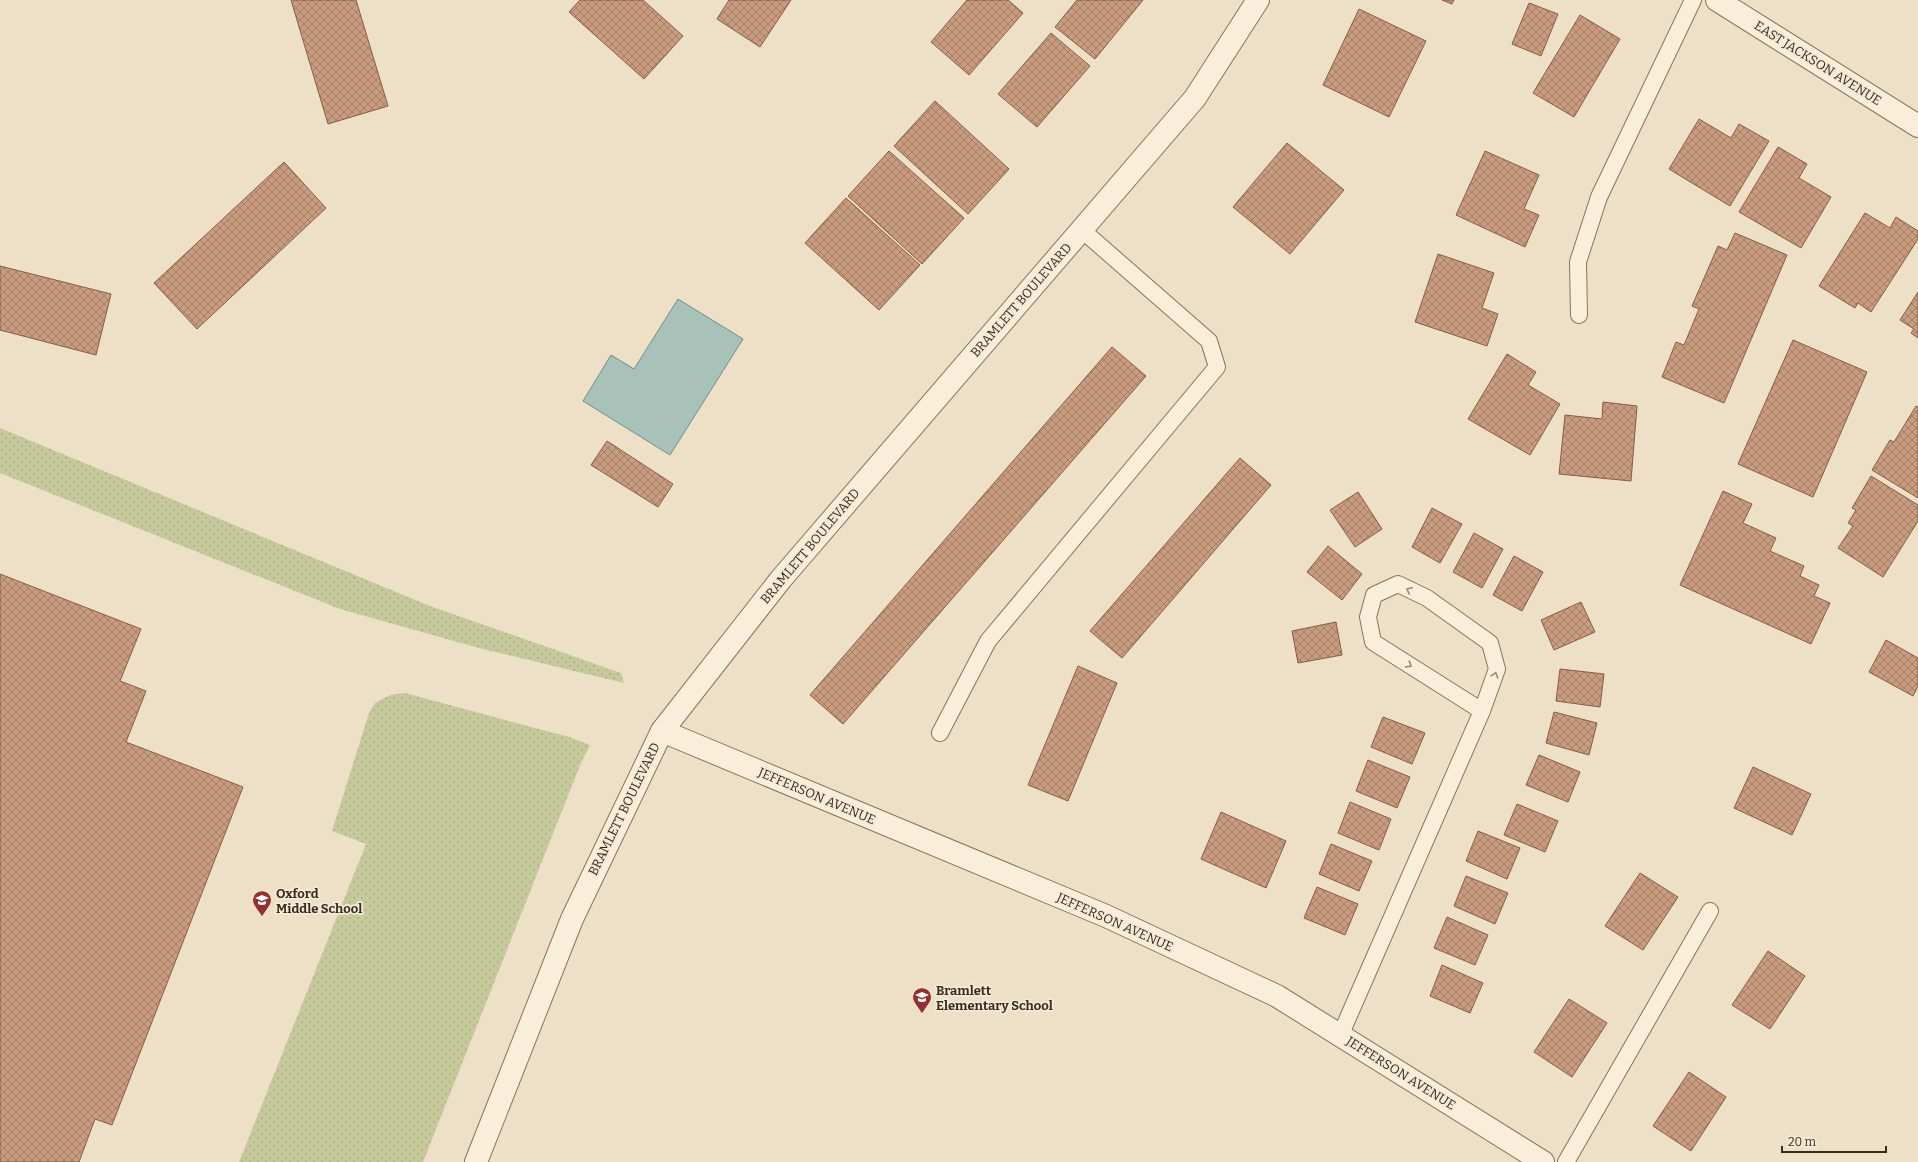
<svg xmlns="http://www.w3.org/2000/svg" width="1918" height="1162" font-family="Bitter,serif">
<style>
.grass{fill:url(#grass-dots)}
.water{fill:#a8c1b9;stroke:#6f8f86}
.building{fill:url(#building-cross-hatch);stroke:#865c44}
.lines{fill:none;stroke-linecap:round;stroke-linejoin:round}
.service-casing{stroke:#88735d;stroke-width:18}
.minor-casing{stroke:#88735d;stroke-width:24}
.tertiary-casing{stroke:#88735d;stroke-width:24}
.service{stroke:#f8eeda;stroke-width:16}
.minor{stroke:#f8eeda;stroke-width:22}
.tertiary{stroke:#f8eeda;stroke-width:22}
.oneway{stroke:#988c7d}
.labels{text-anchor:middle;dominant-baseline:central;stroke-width:3.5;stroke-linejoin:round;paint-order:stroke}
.street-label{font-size:13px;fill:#392b20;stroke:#f4ebd6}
.poi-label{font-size:13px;font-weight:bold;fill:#392b20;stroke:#f4ebd6;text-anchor:start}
</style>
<defs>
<pattern id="grass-dots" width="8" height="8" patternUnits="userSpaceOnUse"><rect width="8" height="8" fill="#c6ca9b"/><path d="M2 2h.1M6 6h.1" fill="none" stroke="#abae85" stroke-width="1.8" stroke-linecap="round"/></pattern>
<pattern id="building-cross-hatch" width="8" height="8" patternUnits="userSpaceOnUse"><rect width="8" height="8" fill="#c99c7f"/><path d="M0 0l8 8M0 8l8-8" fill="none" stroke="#a47f68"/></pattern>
</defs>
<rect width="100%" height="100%" fill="#ede0c7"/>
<g class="grass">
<polygon points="0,428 430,606 621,673 624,683 479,648 340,609 0,473"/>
<polygon points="405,693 569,737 590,745 581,763 423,1162 239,1162 366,844 332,831 369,713 375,703 390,695"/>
</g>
<polygon class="water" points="678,299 743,339 670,455 583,401 611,355 634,369"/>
<g class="building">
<polygon points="291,0 356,0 388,106 328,124"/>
<polygon points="580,0 643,0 683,36 644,79 569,12"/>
<polygon points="729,0 791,0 760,47 717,19"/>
<polygon points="967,0 1008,0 1023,13 969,75 931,42"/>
<polygon points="1077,0 1143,0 1095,59 1055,27"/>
<polygon points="1442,0 1454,0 1452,4"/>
<polygon points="1529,3 1558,14 1541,56 1512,44"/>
<polygon points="1359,9 1426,41 1389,117 1323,85"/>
<polygon points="1580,15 1620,39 1574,117 1533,93"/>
<polygon points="1051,33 1090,66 1037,127 998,94"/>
<polygon points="935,101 1009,169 968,214 894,146"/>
<polygon points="1699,119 1731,138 1739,124 1769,141 1730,206 1669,169"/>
<polygon points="1287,143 1344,190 1290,254 1233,207"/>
<polygon points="1778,147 1807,164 1799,178 1831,197 1801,248 1739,212"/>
<polygon points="889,151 964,218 922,264 848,196"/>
<polygon points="1485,151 1539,175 1524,209 1539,215 1525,247 1456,215"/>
<polygon points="284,162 326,208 197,329 154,283"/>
<polygon points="846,198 920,265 879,310 805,243"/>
<polygon points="1865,213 1890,228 1896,217 1918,231 1918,239 1871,312 1858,303 1855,308 1819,286"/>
<polygon points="1735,233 1787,255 1724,403 1662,377 1676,342 1684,345 1699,309 1692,306 1718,246 1727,250"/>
<polygon points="1438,254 1494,273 1482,308 1498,314 1487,346 1415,322"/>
<polygon points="0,266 111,294 96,355 0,330"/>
<polygon points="1918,292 1918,338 1911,333 1914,329 1900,320"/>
<polygon points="1793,340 1867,372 1813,497 1738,464"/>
<polygon points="1112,347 1146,376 843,724 810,695"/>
<polygon points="1507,354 1536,372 1528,385 1560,404 1530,455 1468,419"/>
<polygon points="1603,402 1637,406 1631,481 1559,474 1565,415 1602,419"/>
<polygon points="1916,406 1918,407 1918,498 1872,470 1890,440 1894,442"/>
<polygon points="607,441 673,484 658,507 591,465"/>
<polygon points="1240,458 1271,485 1122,658 1090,631"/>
<polygon points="1871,476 1918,505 1918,521 1883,577 1838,548 1853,526 1848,523 1856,510 1852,508"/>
<polygon points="1723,491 1752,504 1743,523 1776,538 1770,551 1804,566 1800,576 1819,585 1814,596 1830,603 1811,644 1680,585"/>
<polygon points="1358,492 1382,529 1355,547 1330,510"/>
<polygon points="1432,508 1462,524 1440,563 1412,547"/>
<polygon points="1474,533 1503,549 1482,588 1453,572"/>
<polygon points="1328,546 1362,574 1342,600 1307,572"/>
<polygon points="1514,556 1543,572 1522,611 1493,595"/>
<polygon points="0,574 141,629 120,681 146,691 126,742 243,787 112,1125 95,1119 79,1162 0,1162"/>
<polygon points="1581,602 1595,632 1554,650 1541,620"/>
<polygon points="1336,622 1342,655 1298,663 1292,631"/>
<polygon points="1886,640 1918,658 1918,686 1913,696 1869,672"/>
<polygon points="1078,666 1117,683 1068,801 1028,785"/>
<polygon points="1560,669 1604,674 1600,707 1556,701"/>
<polygon points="1554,712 1597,723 1589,755 1546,743"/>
<polygon points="1383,717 1425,733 1412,764 1371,747"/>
<polygon points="1539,755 1580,772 1568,802 1526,785"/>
<polygon points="1368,760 1410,777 1397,808 1356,791"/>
<polygon points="1753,767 1811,794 1792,835 1734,808"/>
<polygon points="1350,802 1391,819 1379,850 1338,833"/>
<polygon points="1517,804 1558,821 1545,852 1504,835"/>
<polygon points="1221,812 1286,841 1266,888 1201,859"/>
<polygon points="1478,831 1520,848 1507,879 1466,861"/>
<polygon points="1331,844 1372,861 1359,891 1319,874"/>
<polygon points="1640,873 1678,897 1643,950 1605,926"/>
<polygon points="1466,876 1508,893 1495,924 1454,906"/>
<polygon points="1317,887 1358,904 1345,935 1304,918"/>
<polygon points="1447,917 1488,935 1475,965 1434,948"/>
<polygon points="1768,951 1805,976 1770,1029 1732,1005"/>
<polygon points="1442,965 1483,983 1470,1013 1430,996"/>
<polygon points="1569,999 1607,1023 1572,1077 1534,1052"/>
<polygon points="1689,1072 1726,1097 1691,1151 1653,1126"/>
</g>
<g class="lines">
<defs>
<g id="service">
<polyline points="1579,315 1578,262 1599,197 1693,0"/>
<polyline points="940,733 988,641 1217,367 1209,341 1082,230"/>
<polyline points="1340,1036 1482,711 1497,669 1490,643 1427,598 1398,584 1374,595 1368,617 1373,642 1482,711"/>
<polyline points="1566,1162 1710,911"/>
</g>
<g id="minor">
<polyline points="1717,0 1918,126"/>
<polyline points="662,731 1106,916 1277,996 1543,1162"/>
</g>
<polyline id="tertiary" points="476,1162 572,919 662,731 781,579 1195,98 1258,0"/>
</defs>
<use href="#service" class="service-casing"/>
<use href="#minor" class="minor-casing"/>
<use href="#tertiary" class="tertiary-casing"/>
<use href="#service" class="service"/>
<use href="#minor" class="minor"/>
<use href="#tertiary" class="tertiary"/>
</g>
<defs><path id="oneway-chevron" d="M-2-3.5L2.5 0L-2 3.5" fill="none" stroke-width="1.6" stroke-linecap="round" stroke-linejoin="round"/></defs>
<g class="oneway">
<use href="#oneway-chevron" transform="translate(1409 590) rotate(-155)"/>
<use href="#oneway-chevron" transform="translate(1409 665) rotate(32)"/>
<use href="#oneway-chevron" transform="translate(1495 675) rotate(-72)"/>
</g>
<defs>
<symbol id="school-pin" viewBox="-11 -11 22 30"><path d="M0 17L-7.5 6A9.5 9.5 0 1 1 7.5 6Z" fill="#943033" stroke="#f4ebd6"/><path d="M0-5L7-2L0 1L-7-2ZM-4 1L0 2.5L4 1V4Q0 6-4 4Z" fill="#fff"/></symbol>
</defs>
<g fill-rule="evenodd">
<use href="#school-pin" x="251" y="889" width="22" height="30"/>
<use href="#school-pin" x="911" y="986" width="22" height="30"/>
</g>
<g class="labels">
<g class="street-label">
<text transform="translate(1818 63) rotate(32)">EAST JACKSON AVENUE</text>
<text transform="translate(1021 300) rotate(-49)">BRAMLETT BOULEVARD</text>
<text transform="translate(810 546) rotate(-50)">BRAMLETT BOULEVARD</text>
<text transform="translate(817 796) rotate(23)">JEFFERSON AVENUE</text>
<text transform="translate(624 809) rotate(-64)">BRAMLETT BOULEVARD</text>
<text transform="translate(1115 922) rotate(24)">JEFFERSON AVENUE</text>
<text transform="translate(1401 1073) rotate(32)">JEFFERSON AVENUE</text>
</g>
<g class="poi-label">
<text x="276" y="893">Oxford<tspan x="276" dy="15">Middle School</tspan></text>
<text x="936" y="990">Bramlett<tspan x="936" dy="15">Elementary School</tspan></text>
</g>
</g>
<path d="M1782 1146v6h104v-6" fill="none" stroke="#392b20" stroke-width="2"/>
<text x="1788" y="1146" font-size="12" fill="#392b20" stroke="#f4ebd6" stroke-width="3" paint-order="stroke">20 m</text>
</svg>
